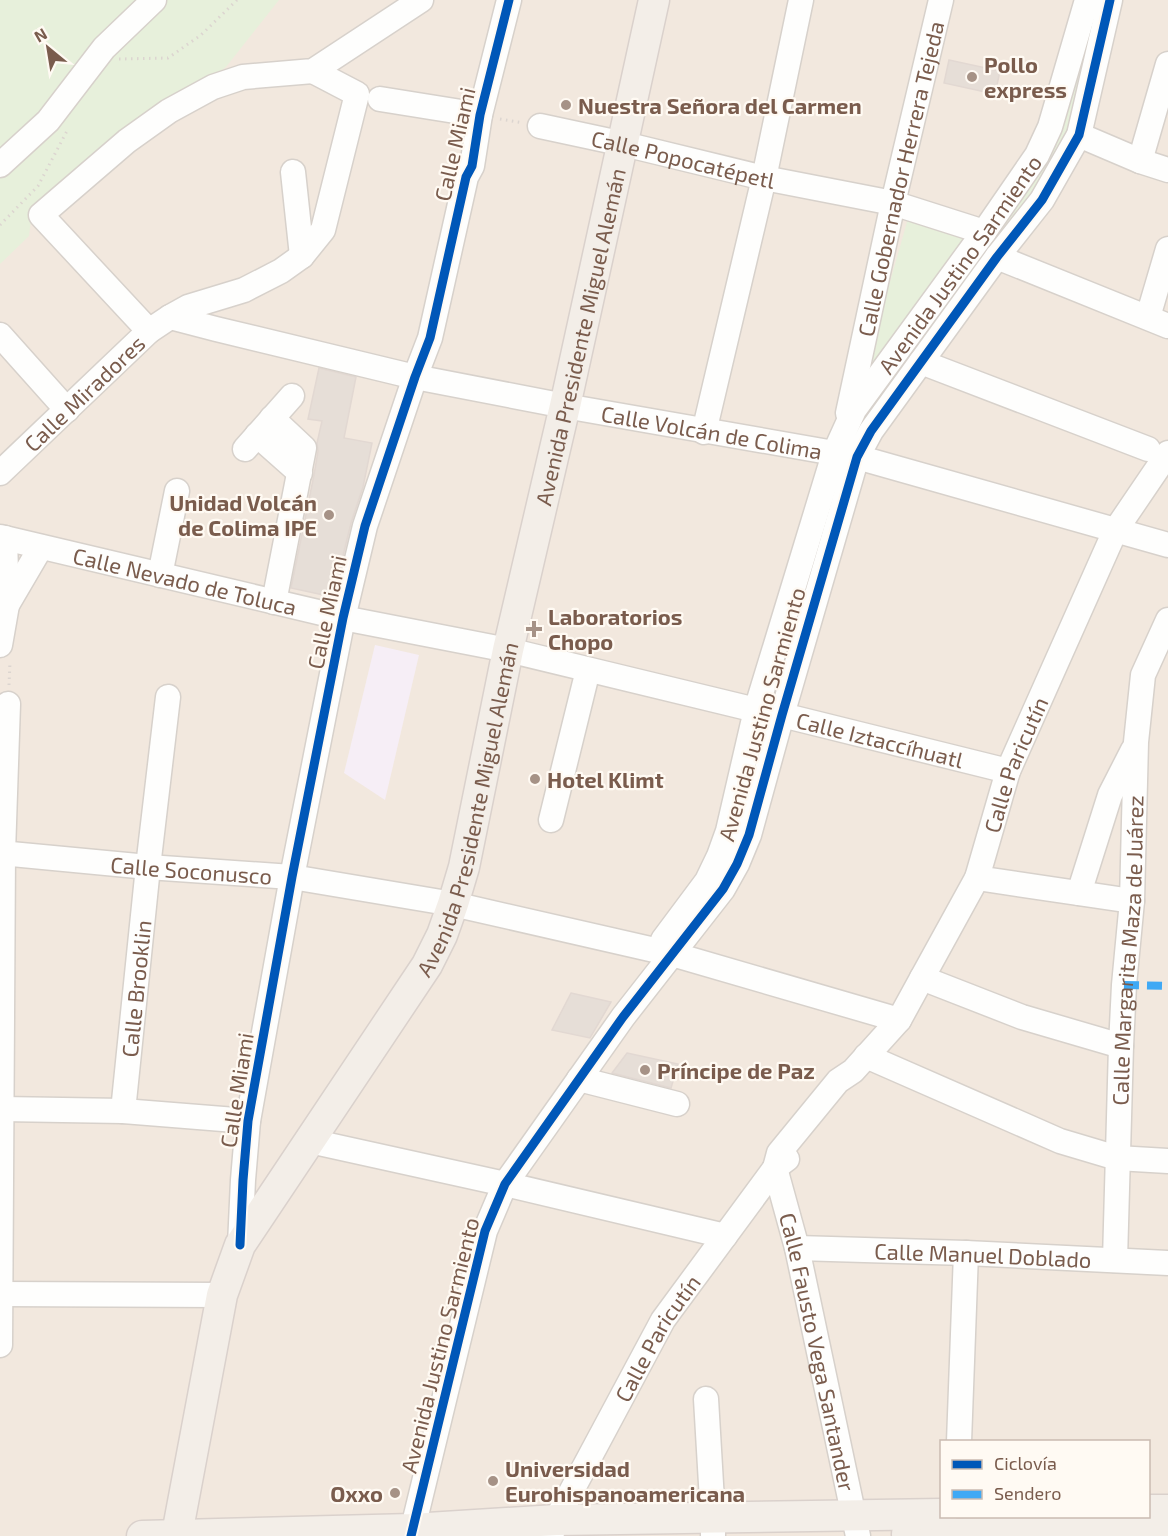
<svg xmlns="http://www.w3.org/2000/svg" width="1168" height="1536" font-family="'Exo 2',sans-serif">
<style>
.residential{fill:#f2e8de;fill-rule:evenodd}
.education{fill:#f6eef6}
.green{fill:#e7f0db}
.building{fill:#e6ded7;stroke:#e2d8d2;stroke-width:1.5}
.lines{fill:none;stroke-linecap:round;stroke-linejoin:round}
.minor-casing{stroke:#d7d1cb;stroke-width:27}
.major-casing{stroke:#dad1cc;stroke-width:33}
.path{stroke:#dcd5d0;stroke-width:3;stroke-dasharray:1.5 4.5;stroke-linecap:butt}
.minor{stroke:#fefefd;stroke-width:24}
.major{stroke:#f3eee8;stroke-width:30}
.quiet{stroke:#3fa9f5;stroke-width:8;stroke-dasharray:15 8;stroke-linecap:butt}
.cycleway-casing{stroke:#fffaf3;stroke-width:13}
.cycleway{stroke:#0057b8;stroke-width:9}
.poi-dot{fill:#a69286;stroke:#fffaf3;stroke-width:2}
.labels{text-anchor:middle;dominant-baseline:central;stroke-width:4.5;stroke-linejoin:round;paint-order:stroke}
.poi-label{font-size:22px;font-weight:bold;fill:#7a5c4d;stroke:#fffaf3;text-anchor:start}
.street-label{font-size:22px;fill:#7a5c4d;stroke:#fffaf3}
</style>
<rect width="100%" height="100%" fill="#f9f5f0"/>
<path class="residential" d="M0 0H1168V1536H0ZM942 1442H1148V1516H942Z"/>
<polygon class="education" points="375,645 419,655 385,800 344,773"/>
<g class="green">
<polygon points="0,0 279,0 226,67 31,220 29,236 0,264"/>
<polygon points="1102,0 1065,144 1039,193 881,397 873,391 1027,185 1082,47"/>
<polygon points="909,215 968,238 911,311 859,391"/>
</g>
<g class="building">
<polygon points="949,60 1000,71 995,94 944,83"/>
<polygon points="319,368 356,377 344,438 372,443 363,487 351,523 333,597 291,588 314,475 318,451 317,443 322,421 308,419"/>
<polygon points="571,993 611,1002 590,1038 552,1030"/>
<polygon points="627,1053 678,1064 671,1088 612,1073"/>
</g>
<g class="lines">
<defs>
<g id="minor">
<polyline points="380,99 480,115"/>
<path id="s1" d="M540 126 624 144 764 178 893 203 984 232"/>
<polyline points="1079,135 1140,161 1168,170"/>
<polyline points="1140,161 1168,64"/>
<polyline points="0,165 48,121 104,48 154,0"/>
<polyline points="293,172 302,256"/>
<polyline points="997,257 1168,326"/>
<path id="s2" d="M170 317 216 329 415 377 565 406 857 457 1168 545"/>
<polyline points="1148,317 1168,249"/>
<polyline points="149,331 41,215 127,141 169,111 213,87 243,77 313,71 421,0"/>
<polyline points="0,335 67,410"/>
<polyline points="921,362 1148,449"/>
<path id="s3" d="M848 413 893 203 941 0"/>
<polyline points="272,418 304,448 274,602"/>
<polyline points="704,432 764,178 801,0"/>
<polyline points="257,435 300,473"/>
<polyline points="245,449 292,396"/>
<path id="s4" d="M0 473 149 331 170 317 188 307 244 290 281 271 302 256 323 230 357 94 313 71"/>
<path id="s5" d="M0 537 343 618 508 650 756 710 782 715 1008 771"/>
<polyline points="160,575 177,491"/>
<polyline points="7,605 41,547"/>
<polyline points="0,645 7,605 5,538"/>
<polyline points="551,820 588,670"/>
<path id="s6" d="M0 853 148 867 292 877 453 904 672 954 899 1020"/>
<polyline points="977,878 1132,901"/>
<polyline points="1079,893 1110,795 1133,750"/>
<path id="s7" d="M663 940 707 881 719 856 728 831 756 710 834 454 854 410 984 232 1037 155 1050 127 1087 0"/>
<polyline points="922,978 1022,1017 1121,1046"/>
<polyline points="866,1056 1060,1141 1117,1158 1168,1161"/>
<polyline points="579,1079 677,1104"/>
<polyline points="2,1109 123,1111 248,1121"/>
<path id="s8" d="M123 1111 148 867 168 697"/>
<polyline points="310,1141 505,1184 725,1236"/>
<path id="s9" d="M775 1168 779 1153 838 1081 853 1071 899 1020 922 978 977 878 1008 771 1115 531 1168 453"/>
<path id="s10" d="M775 1168 797 1248 858 1536"/>
<polyline points="240,1245 243,1180 248,1121 292,877 343,618 365,526 415,377 430,338 466,177 472,166 480,115 509,0"/>
<path id="s11" d="M797 1248 966 1253 1168 1263"/>
<path id="s12" d="M1115 1260 1121 1046 1124 985 1132 901 1136 742 1143 675 1168 620"/>
<polyline points="0,1294 222,1295"/>
<polyline points="0,1345 3,853 8,704"/>
<polyline points="706,1399 713,1518 713,1536"/>
<polyline points="959,1442 966,1253"/>
<polyline points="411,1536 485,1231 505,1184 623,1017 723,889 737,864 749,835 782,715 857,457 871,431 997,257 1042,200 1079,135 1110,0"/>
<path id="s13" d="M551 1536 556 1520 663 1320 775 1168 787 1159"/>
</g>
<g id="major">
<polyline points="1148,1510 1168,1510"/>
<path id="s14" d="M177 1534 222 1295 240 1245 427 965 442 935 453 904 464 867 508 650 565 406 654 0"/>
<polyline points="907,1534 1168,1531"/>
<polyline points="142,1536 412,1529 556,1520 942,1514"/>
</g>
</defs>
<use href="#minor" class="minor-casing"/>
<use href="#major" class="major-casing"/>
<g class="path">
<polyline points="119,59 168,58 201,35 237,0"/>
<polyline points="500,119 523,123"/>
<polyline points="0,225 38,186 68,129"/>
<polyline points="9,685 10,662"/>
</g>
<use href="#minor" class="minor"/>
<use href="#major" class="major"/>
<polyline class="quiet" points="1124,985 1168,986"/>
<defs>
<g id="cycleway">
<polyline points="240,1245 243,1180 248,1121 292,877 343,618 365,526 415,377 430,338 466,177 472,166 480,115 509,0"/>
<polyline points="411,1536 485,1231 505,1184 623,1017 723,889 737,864 749,835 782,715 857,457 871,431 997,257 1042,200 1079,135 1110,0"/>
</g>
</defs>
<use href="#cycleway" class="cycleway-casing"/>
<use href="#cycleway" class="cycleway"/>
</g>
<g class="poi-dot">
<circle cx="972" cy="77" r="6"/>
<circle cx="566" cy="105" r="6"/>
<circle cx="329" cy="515" r="6"/>
<path d="M531 620h6v6h6v6h-6v6h-6v-6h-6v-6h6z"/>
<circle cx="535" cy="779" r="6"/>
<circle cx="645" cy="1070" r="6"/>
<circle cx="493" cy="1481" r="6"/>
<circle cx="395" cy="1493" r="6"/>
</g>
<g class="labels">
<g class="poi-label">
<text x="984" y="64">Pollo<tspan x="984" dy="25">express</tspan></text>
<text x="578" y="105">Nuestra Señora del Carmen</text>
<text x="317" y="502" text-anchor="end">Unidad Volcán<tspan x="317" dy="25">de Colima IPE</tspan></text>
<text x="548" y="616">Laboratorios<tspan x="548" dy="25">Chopo</tspan></text>
<text x="547" y="779">Hotel Klimt</text>
<text x="657" y="1070">Príncipe de Paz</text>
<text x="505" y="1468">Universidad<tspan x="505" dy="25">Eurohispanoamericana</tspan></text>
<text x="383" y="1493" text-anchor="end">Oxxo</text>
</g>
<g class="street-label">
<text transform="translate(454 144) rotate(-77)">Calle Miami</text>
<text stroke="none"><textPath href="#s1" startOffset="147">Calle Popocatépetl</textPath></text>
<text stroke="none"><textPath href="#s3" startOffset="240">Calle Gobernador Herrera Tejeda</textPath></text>
<text stroke="none"><textPath href="#s7" startOffset="748">Avenida Justino Sarmiento</textPath></text>
<text stroke="none"><textPath href="#s14" startOffset="1281">Avenida Presidente Miguel Alemán</textPath></text>
<text stroke="none"><textPath href="#s4" startOffset="116">Calle Miradores</textPath></text>
<text stroke="none"><textPath href="#s2" startOffset="554">Calle Volcán de Colima</textPath></text>
<text stroke="none"><textPath href="#s5" startOffset="190">Calle Nevado de Toluca</textPath></text>
<text transform="translate(326 612) rotate(-78)">Calle Miami</text>
<text transform="translate(761 714) rotate(-74)">Avenida Justino Sarmiento</text>
<text stroke="none"><textPath href="#s5" startOffset="903">Calle Iztaccíhuatl</textPath></text>
<text stroke="none"><textPath href="#s9" startOffset="477">Calle Paricutín</textPath></text>
<text stroke="none"><textPath href="#s14" startOffset="795">Avenida Presidente Miguel Alemán</textPath></text>
<text stroke="none"><textPath href="#s6" startOffset="192">Calle Soconusco</textPath></text>
<text stroke="none"><textPath href="#s12" startOffset="310">Calle Margarita Maza de Juárez</textPath></text>
<text stroke="none"><textPath href="#s8" startOffset="123">Calle Brooklin</textPath></text>
<text transform="translate(236 1090) rotate(-81)">Calle Miami</text>
<text stroke="none"><textPath href="#s11" startOffset="186">Calle Manuel Doblado</textPath></text>
<text stroke="none"><textPath href="#s13" startOffset="225">Calle Paricutín</textPath></text>
<text transform="translate(439 1345) rotate(-76)">Avenida Justino Sarmiento</text>
<text stroke="none"><textPath href="#s10" startOffset="189">Calle Fausto Vega Santander</textPath></text>
</g>
</g>
<rect x="940" y="1440" width="210" height="78" fill="#fffaf3" stroke="#cabbb1" stroke-width="1.5"/>
<rect x="952" y="1460" width="30" height="9" fill="#0057b8" stroke="#cabbb1" stroke-width="1.5"/>
<text x="994" y="1470" font-size="18" fill="#7a5c4d">Ciclovía</text>
<rect x="952" y="1490" width="30" height="9" fill="#3fa9f5" stroke="#cabbb1" stroke-width="1.5"/>
<text x="994" y="1500" font-size="18" fill="#7a5c4d">Sendero</text>
<g transform="translate(48 48) rotate(330)" stroke="#fffaf3" stroke-width="4.5" paint-order="stroke">
<path d="M0-4.5L10 22L0 15L-10 22Z" fill="#7a5c4d"/>
<text y="-9" font-size="16" font-weight="bold" text-anchor="middle" fill="#7a5c4d">N</text>
</g>
</svg>
